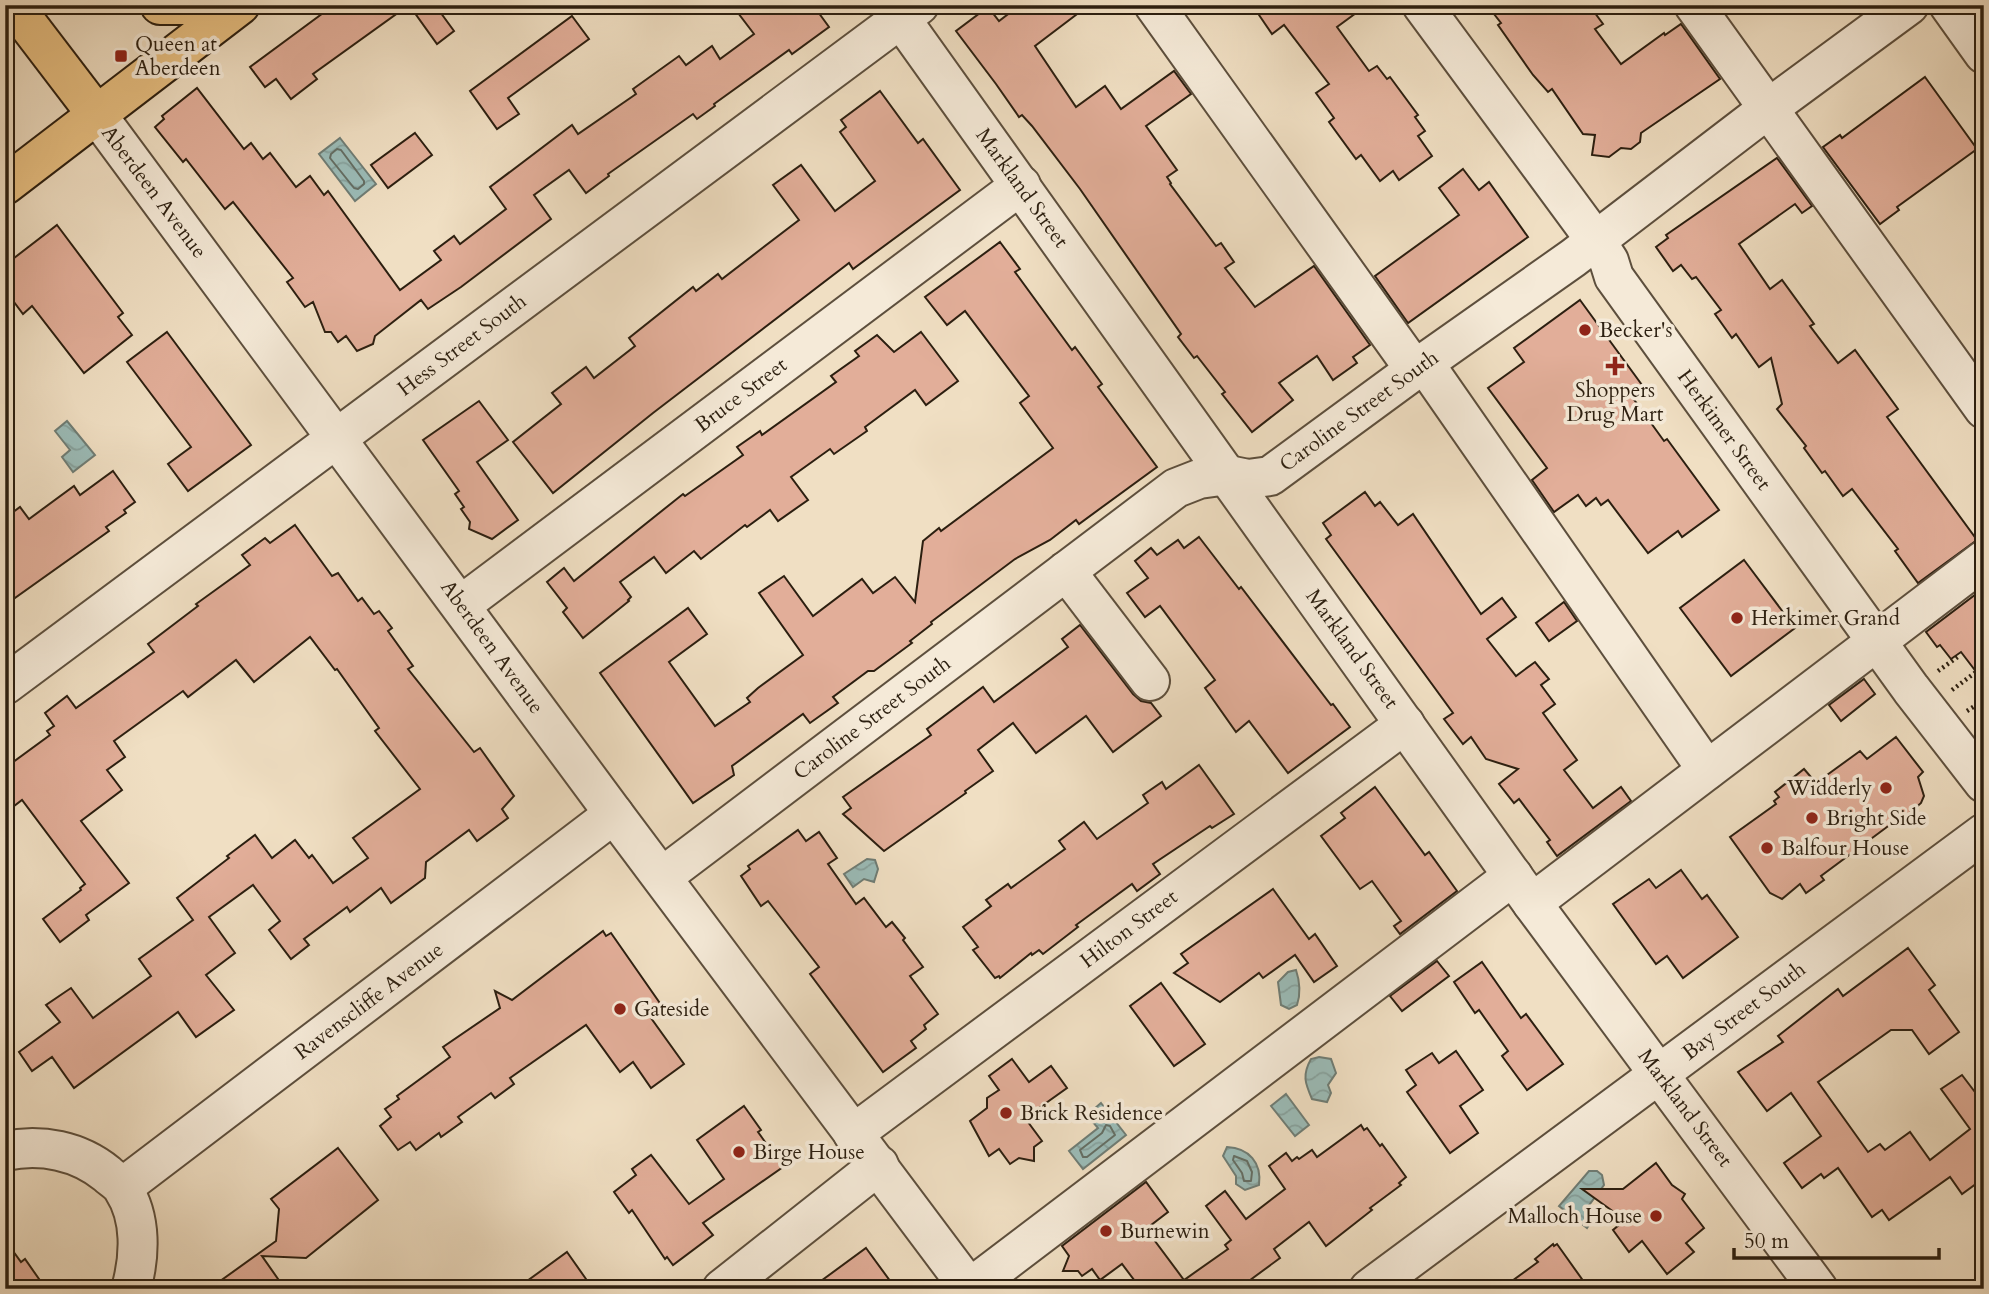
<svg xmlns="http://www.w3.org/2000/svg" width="1989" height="1294" font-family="Cardo,serif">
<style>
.water{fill:url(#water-waves);stroke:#6f7d75;stroke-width:2}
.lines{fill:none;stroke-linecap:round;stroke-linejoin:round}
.shore{stroke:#646e64;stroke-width:2}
.building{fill:#e2ae99;stroke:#2c1f10;stroke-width:2}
.minor-casing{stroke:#5d4f3d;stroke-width:42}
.major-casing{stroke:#2c1f10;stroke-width:42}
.path{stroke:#2c1f10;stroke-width:4.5;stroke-dasharray:2 3.5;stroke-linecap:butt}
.minor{stroke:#f5ead8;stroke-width:38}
.major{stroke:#e8c082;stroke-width:38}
.poi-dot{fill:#8f2418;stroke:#f5ead8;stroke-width:2.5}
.labels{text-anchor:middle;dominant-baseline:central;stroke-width:7;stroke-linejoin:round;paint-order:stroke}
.poi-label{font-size:21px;fill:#2c1f10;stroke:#f5ead8;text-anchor:start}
.street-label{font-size:21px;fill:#2c1f10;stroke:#f5ead8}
</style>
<defs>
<pattern id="water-waves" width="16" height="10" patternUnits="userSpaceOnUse" patternTransform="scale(1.75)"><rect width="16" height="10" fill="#9bbcb8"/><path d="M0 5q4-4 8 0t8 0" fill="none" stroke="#86a19d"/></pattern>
</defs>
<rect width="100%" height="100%" fill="#f0dfc3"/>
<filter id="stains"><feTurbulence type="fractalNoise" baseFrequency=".00286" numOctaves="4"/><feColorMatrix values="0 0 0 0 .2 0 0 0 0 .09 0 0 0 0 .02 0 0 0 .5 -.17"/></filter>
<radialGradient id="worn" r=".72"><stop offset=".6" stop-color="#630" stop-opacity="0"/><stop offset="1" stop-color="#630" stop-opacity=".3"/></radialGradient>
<g class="water">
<polygon points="340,138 376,184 355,201 319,154"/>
<polygon points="67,421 95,455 73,472 62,457 70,450 55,431"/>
<polygon points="867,859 875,860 878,869 874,882 864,879 853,887 844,874"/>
<path d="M1296 970C1300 982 1301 993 1297 1005L1289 1009 1281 1005 1278 982 1288 972Z"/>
<path d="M1319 1057 1331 1059 1336 1073 1328 1085 1331 1093 1327 1102 1312 1099C1305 1083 1302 1075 1311 1059Z"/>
<polygon points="1286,1094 1309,1125 1295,1136 1271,1106"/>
<polygon points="1101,1103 1126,1135 1083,1169 1069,1151 1098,1128 1087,1115"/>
<path d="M1227 1147C1249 1148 1262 1163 1259 1185L1245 1190 1236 1184V1176L1223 1156Z"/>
<polygon points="1589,1171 1597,1171 1602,1175 1604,1185 1587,1208 1595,1216 1587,1228 1559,1206"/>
</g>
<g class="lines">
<g class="shore">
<polygon points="337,149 341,150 364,181 364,184 358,189 354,188 330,158 331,154"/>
<polygon points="1106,1125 1110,1126 1115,1135 1087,1157 1083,1157 1080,1150 1102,1133"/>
<polygon points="1234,1156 1247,1161 1252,1172 1251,1181 1244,1181 1242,1173 1233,1160"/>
</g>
</g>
<g class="building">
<polygon points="334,5 435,5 454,31 437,44 409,5 313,74 317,79 291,99 276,79 265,87 250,67"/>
<polygon points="732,5 813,5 829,27 792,54 789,50 714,104 715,106 697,119 693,114 608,174 609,176 586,193 569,170 534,195 551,219 461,287 428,309 421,300 375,336 373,344 357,351 346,336 338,342 331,332 325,332 313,302 305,307 287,282 293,278 233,202 225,209 186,159 183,162 155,127 164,119 162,116 197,88 244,149 251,143 263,159 270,153 296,187 310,176 324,195 328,191 400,290 441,260 434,251 454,236 460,244 506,209 490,187 572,125 578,134 636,94 633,89 679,56 686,65 712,46 720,59 754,34"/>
<polygon points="1020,5 1089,5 1035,46 1076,107 1105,86 1121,109 1174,71 1191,94 1146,126 1177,170 1167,177 1171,183 1170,184 1216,246 1221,243 1234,262 1225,268 1255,307 1314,266 1370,345 1353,357 1357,363 1333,380 1317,356 1279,383 1293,400 1252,432 1222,394 1225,392 1197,356 1194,358 1178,337 1181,334 1080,189 1032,126 1022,115 1019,117 996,84 956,31 988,7 999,21"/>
<polygon points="1270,5 1367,5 1337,27 1369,71 1377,66 1387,79 1390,77 1418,115 1415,117 1425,131 1418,136 1432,156 1399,180 1393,171 1380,181 1361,155 1356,159 1329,122 1334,118 1316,93 1329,84 1284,25 1272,34 1259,15"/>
<polygon points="1487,5 1589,5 1603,24 1595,29 1621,64 1664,33 1665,35 1681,24 1720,79 1641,133 1640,142 1631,149 1621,148 1609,157 1592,155 1595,135 1583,134 1552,89 1548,92 1533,75 1498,25 1501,23"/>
<polygon points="572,16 589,39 508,98 519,114 497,129 470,91"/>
<polygon points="1925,77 1977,149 1897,207 1899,210 1880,224 1823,147 1840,135 1842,138"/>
<polygon points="880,91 918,143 923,139 960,190 853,269 849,263 653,413 553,493 513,442 561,404 552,393 586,367 594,378 635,346 629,338 693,287 696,291 718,274 722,279 799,220 773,185 801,165 835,211 875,181 840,132 846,127 841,120"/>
<polygon points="415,133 432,155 388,188 371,165"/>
<polygon points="1777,158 1812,206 1802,213 1795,204 1739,244 1770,289 1782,280 1814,324 1810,326 1838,363 1855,350 1898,409 1887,417 1977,540 1918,583 1895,551 1898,549 1852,489 1843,496 1825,471 1822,473 1804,448 1806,446 1777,409 1782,404 1771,358 1759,367 1736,334 1732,338 1715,314 1721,310 1696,277 1692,279 1681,265 1673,271 1656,247 1668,238 1666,235"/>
<polygon points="1463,169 1479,190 1489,182 1528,237 1408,323 1375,276 1459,215 1439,188"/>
<polygon points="57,225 123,313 118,317 132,335 84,373 32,306 23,314 5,290 5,265"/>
<polygon points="1000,242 1020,269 1015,272 1072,350 1075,347 1102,384 1098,387 1157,467 1079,524 1076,520 1050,540 1015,559 931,622 932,624 910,641 912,643 874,671 868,671 833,697 838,703 810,723 803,714 732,766 734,775 693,803 600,673 688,608 707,634 669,662 715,726 750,702 747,698 758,688 803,655 759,593 784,576 813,616 862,579 873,593 895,577 915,602 923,541 939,528 941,531 1053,448 1020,403 1029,396 965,311 947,325 925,297"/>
<polygon points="1580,300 1642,385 1630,394 1664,441 1667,439 1719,510 1682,537 1678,531 1648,553 1608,500 1601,505 1596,498 1586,506 1578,495 1554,512 1532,480 1547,468 1488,388 1524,362 1514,348"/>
<polygon points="167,332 251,445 188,491 168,464 191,447 127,362"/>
<polygon points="921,332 958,381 926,405 915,390 865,427 867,431 834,454 830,449 791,477 808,500 778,521 770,510 747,527 745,525 701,559 694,551 666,573 654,557 620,582 631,597 628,600 629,601 583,638 563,612 567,608 547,582 564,568 574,581 683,494 685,496 743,455 737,447 760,431 762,435 836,382 831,376 859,356 855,351 877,335 894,352"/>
<polygon points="479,401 508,440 477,462 518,520 492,539 469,529 470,522 461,509 464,507 455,494 459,491 423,440"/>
<polygon points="113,471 135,502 124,510 126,513 106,527 109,531 5,605 5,518 20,507 29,519 74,486 80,495"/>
<polygon points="1365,492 1375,506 1380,502 1398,525 1413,514 1481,614 1502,598 1516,617 1487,639 1516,676 1535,662 1549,679 1541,685 1555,704 1543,713 1577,760 1564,770 1593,808 1621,787 1631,801 1557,856 1547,842 1550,840 1519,799 1514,803 1499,784 1518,769 1486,759 1471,737 1463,744 1444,719 1453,713 1326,539 1331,535 1323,523"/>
<polygon points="295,525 332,576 338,573 358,601 362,598 374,614 379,611 392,628 388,631 413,666 408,669 474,752 480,748 514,796 502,809 508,818 477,841 469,830 426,862 425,878 391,903 381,888 350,912 347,907 304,939 309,945 291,959 269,930 280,921 253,885 209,917 235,953 206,975 234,1010 196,1037 178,1012 74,1088 52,1057 32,1071 19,1052 60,1022 46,1005 71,988 93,1018 151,976 139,959 193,920 177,898 229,858 227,856 255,835 272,858 295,840 309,858 312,855 333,883 368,858 353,838 420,789 375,731 379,728 337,669 335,670 310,637 254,682 236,660 188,697 183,691 114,741 125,757 107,770 122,790 81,821 129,883 86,915 89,920 60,942 43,919 81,890 80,888 85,884 22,800 5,813 5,768 50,735 47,731 54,726 45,713 67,696 76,708 154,652 148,644 198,606 196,604 250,565 242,555 265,538 270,543"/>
<polygon points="1199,537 1239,589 1241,587 1331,705 1333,704 1350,727 1288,773 1249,721 1236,732 1205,688 1215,680 1160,606 1145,617 1127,593 1148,578 1135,561 1151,548 1157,555 1178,540 1184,548"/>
<polygon points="1744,560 1795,628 1731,676 1680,608"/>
<polygon points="1984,588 1984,682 1961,652 1951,659 1940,645 1937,647 1926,632"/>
<polygon points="1564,602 1577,621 1549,641 1536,623"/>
<polygon points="1080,625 1133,694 1141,701 1151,703 1161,716 1113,752 1086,716 1036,753 1013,723 978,750 993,771 965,791 966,793 884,851 843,814 851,808 843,797 931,735 927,729 983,687 994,702 1068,647 1062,639"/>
<polygon points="1864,679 1875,694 1841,721 1829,705"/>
<polygon points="1896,737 1923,772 1918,777 1924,796 1921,803 1894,827 1891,824 1821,876 1824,880 1806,893 1800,884 1782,899 1770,893 1730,837 1776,804 1774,801 1779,797 1775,792 1804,769 1816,783 1860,751 1867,759"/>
<polygon points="1199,765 1234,814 1212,828 1210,826 1153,864 1160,874 1137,891 1132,884 1076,925 1078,927 1043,954 1039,950 1032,955 1031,953 1000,978 999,976 995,978 973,950 978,947 963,927 991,906 986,900 1008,884 1011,888 1065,849 1059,841 1084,822 1097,839 1148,803 1143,795 1162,782 1166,789"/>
<polygon points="1375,787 1425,855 1429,852 1457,891 1400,934 1394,926 1401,921 1372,881 1360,889 1321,836 1345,818 1341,813"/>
<polygon points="798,830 806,841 819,832 837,858 828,864 856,904 864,898 886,927 892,922 905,938 903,940 923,967 910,976 938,1014 924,1025 926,1029 911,1041 916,1048 883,1072 810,974 819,967 768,901 761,906 741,876 750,869 748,866"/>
<polygon points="1681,870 1702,899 1707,895 1738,937 1683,978 1667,956 1656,964 1613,904 1649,879 1656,888"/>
<polygon points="1273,889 1309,939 1315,934 1337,966 1314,982 1295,955 1263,978 1259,973 1220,1002 1174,973 1188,963 1181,954"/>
<polygon points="603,931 606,936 611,933 664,1009 651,1018 684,1064 651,1088 633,1062 620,1072 586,1025 510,1078 514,1084 495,1098 491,1093 458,1117 462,1122 441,1137 439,1133 416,1150 410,1142 398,1150 380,1126 391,1117 385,1109 399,1099 397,1096 450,1057 443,1047 500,1008 495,991 512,1000"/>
<polygon points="1908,948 1935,985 1929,990 1959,1032 1929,1054 1912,1030 1891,1030 1818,1082 1868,1152 1880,1144 1885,1150 1910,1132 1930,1160 1970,1129 1941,1089 1962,1075 1984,1104 1984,1178 1962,1194 1950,1177 1889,1220 1882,1210 1872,1217 1838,1168 1824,1178 1821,1174 1802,1188 1784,1163 1821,1136 1791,1093 1767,1111 1738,1072 1783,1042 1778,1036 1838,989 1843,996"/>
<polygon points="1437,961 1449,976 1402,1011 1390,996"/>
<polygon points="1482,962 1521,1018 1526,1014 1563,1064 1527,1090 1502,1056 1508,1051 1479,1010 1475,1013 1454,982"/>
<polygon points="1161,983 1205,1044 1174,1066 1130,1006"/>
<polygon points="1456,1051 1483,1090 1460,1106 1478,1133 1450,1153 1407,1092 1416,1085 1406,1070 1432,1053 1439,1063"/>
<polygon points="1012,1059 1029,1082 1051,1066 1067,1088 1025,1118 1042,1141 1034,1147 1034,1161 1019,1158 1010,1164 999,1149 989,1156 970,1121 987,1108 987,1098 999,1090 989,1076"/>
<polygon points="744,1106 761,1130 758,1132 783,1167 703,1223 713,1235 673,1265 667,1257 665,1259 632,1210 629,1213 614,1192 636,1175 632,1169 651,1155 689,1204 724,1179 697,1140"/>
<polygon points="1361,1125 1364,1130 1367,1128 1380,1146 1382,1144 1406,1177 1399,1183 1401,1185 1370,1208 1372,1210 1326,1246 1309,1222 1274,1249 1280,1258 1238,1289 1141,1289 1122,1264 1100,1280 1092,1269 1082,1276 1078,1271 1063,1271 1069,1256 1062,1246 1146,1182 1168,1212 1146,1229 1184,1280 1228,1249 1225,1245 1231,1240 1206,1206 1225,1191 1246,1219 1285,1189 1269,1166 1286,1153 1292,1161 1297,1157 1299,1159 1312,1150 1317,1157"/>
<polygon points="338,1148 378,1200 306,1258 262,1256 285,1289 209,1289 276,1241 279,1209 271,1199"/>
<polygon points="1656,1163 1672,1185 1685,1194 1682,1199 1704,1228 1686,1243 1694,1252 1667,1274 1642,1241 1629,1252 1613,1230 1625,1220 1582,1189 1623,1189"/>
<polygon points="5,1240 21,1262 25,1259 46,1289 5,1289"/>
<polygon points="1553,1244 1554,1246 1557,1244 1589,1289 1501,1289 1538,1262 1535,1259"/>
<polygon points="866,1248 896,1289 810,1289"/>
<polygon points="567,1252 586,1279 574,1289 516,1289"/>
</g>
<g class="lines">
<defs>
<g id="minor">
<polyline points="891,5 1532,903 1818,1289"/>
<polyline points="1154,5 1415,370"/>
<polyline points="1422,5 1596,241 1609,261 1614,277 1911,689 1984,783"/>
<polyline points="1694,5 1984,409"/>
<polyline points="1949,5 1984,54"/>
<polyline points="97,115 614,814 970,1289"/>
<polyline points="1424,363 1707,770"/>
<polyline points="1066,571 1150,681"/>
<polyline points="461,605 1021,185"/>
<polyline points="5,685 919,5"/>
<polyline points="662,877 1176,488 1199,479 1228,475 1248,479 1270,476 1424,363 1573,258 1769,108 1909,5"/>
<polyline points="1532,903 1984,560"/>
<polyline points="853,1134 1405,724"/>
<path d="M5 1151C41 1143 79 1151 107 1174 112 1179 120 1183 123 1189 142 1218 140 1257 131 1289"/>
<polyline points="123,1187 614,814"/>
<polyline points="970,1288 1513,876"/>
<polyline points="722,1289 879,1165"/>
<polyline points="1369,1289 1984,833"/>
</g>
<g id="major">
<polyline points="13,5 97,115"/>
<polyline points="160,5 197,5"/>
<polyline points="5,185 240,5"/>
</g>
</defs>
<use href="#minor" class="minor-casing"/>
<use href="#major" class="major-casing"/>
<g class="path">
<polyline points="1938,671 1959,656"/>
<polyline points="1952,690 1976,672"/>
<polyline points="1967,711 1984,700"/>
</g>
<use href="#minor" class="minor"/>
<use href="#major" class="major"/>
</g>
<g class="poi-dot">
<rect x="114" y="49" width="14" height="14" rx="3.5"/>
<circle cx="1585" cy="330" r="7"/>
<path d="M1611.5 355.5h7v7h7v7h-7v7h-7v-7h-7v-7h7z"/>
<circle cx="1737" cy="618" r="7"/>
<circle cx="1886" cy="788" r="7"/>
<circle cx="1812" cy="818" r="7"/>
<circle cx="1767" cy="848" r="7"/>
<circle cx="620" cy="1009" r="7"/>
<circle cx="1006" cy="1113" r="7"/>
<circle cx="739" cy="1152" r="7"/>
<circle cx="1656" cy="1216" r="7"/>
<circle cx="1106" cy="1231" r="7"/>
</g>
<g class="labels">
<g class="poi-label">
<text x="135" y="44">Queen at<tspan x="135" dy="24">Aberdeen</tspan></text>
<text x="1599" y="330">Becker's</text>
<text x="1615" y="390" text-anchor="middle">Shoppers<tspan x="1615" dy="24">Drug Mart</tspan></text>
<text x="1751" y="618">Herkimer Grand</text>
<text x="1872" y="788" text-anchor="end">Widderly</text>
<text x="1826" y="818">Bright Side</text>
<text x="1781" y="848">Balfour House</text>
<text x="634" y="1009">Gateside</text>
<text x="1020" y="1113">Brick Residence</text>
<text x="753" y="1152">Birge House</text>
<text x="1642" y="1216" text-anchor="end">Malloch House</text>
<text x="1120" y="1231">Burnewin</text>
</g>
<g class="street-label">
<text transform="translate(1022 188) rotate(54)">Markland Street</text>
<text transform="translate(154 192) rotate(53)">Aberdeen Avenue</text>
<text transform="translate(462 345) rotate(-37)">Hess Street South</text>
<text transform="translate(741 395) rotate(-37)">Bruce Street</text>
<text transform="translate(1359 411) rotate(-36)">Caroline Street South</text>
<text transform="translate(1724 430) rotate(54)">Herkimer Street</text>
<text transform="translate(492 647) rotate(54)">Aberdeen Avenue</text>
<text transform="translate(1352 649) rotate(54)">Markland Street</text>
<text transform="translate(872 718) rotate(-37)">Caroline Street South</text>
<text transform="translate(1129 929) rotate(-37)">Hilton Street</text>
<text transform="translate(369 1001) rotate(-37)">Ravenscliffe Avenue</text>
<text transform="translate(1744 1011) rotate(-37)">Bay Street South</text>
<text transform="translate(1685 1108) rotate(53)">Markland Street</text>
</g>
</g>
<rect width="1989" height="1294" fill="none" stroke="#f0dfc3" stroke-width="28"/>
<rect x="7" y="7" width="1975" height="1280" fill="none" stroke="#2c1f10" stroke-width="3.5"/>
<rect x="14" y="14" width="1961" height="1266" fill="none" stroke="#2c1f10" stroke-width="2"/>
<path d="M1734 1248v10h205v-10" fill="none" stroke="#2c1f10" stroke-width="3.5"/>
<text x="1744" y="1248" font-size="21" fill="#2c1f10" stroke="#f5ead8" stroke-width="5" paint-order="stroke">50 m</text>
<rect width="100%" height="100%" filter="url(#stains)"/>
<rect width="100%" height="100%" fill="url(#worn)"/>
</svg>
